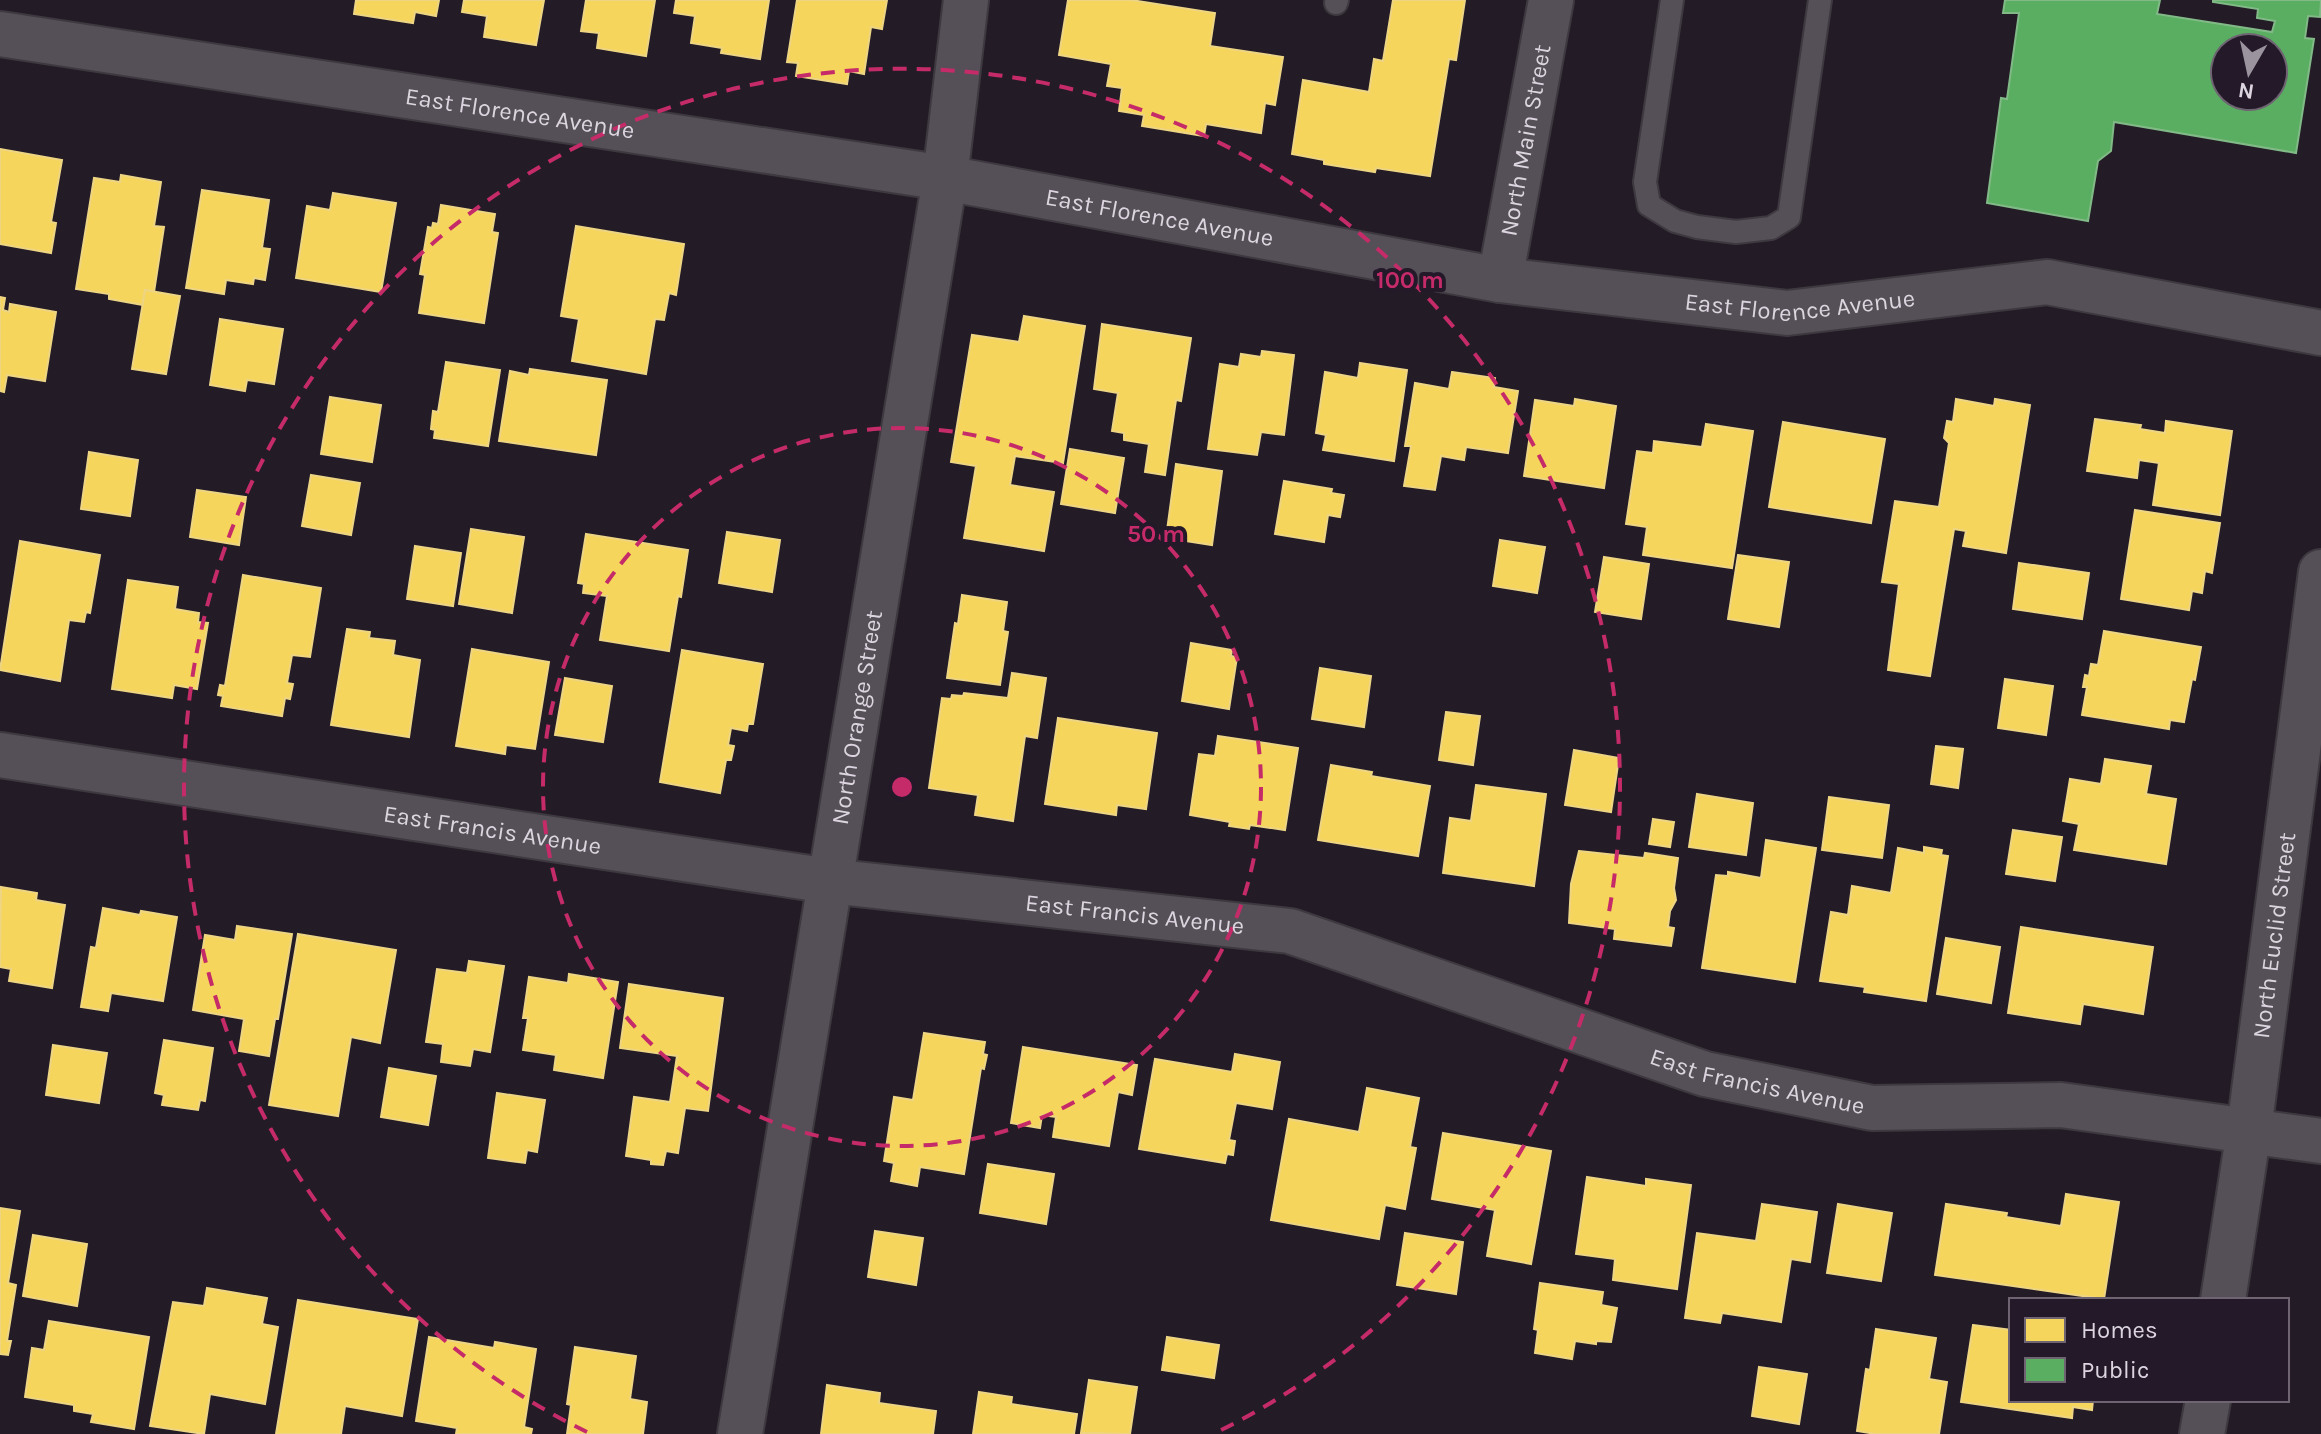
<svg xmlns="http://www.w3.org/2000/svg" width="2321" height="1434" font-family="Karla,sans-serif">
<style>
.homes{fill:#f6d55c;stroke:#eed584;stroke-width:2}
.public{fill:#5aae61;stroke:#81ba87;stroke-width:2;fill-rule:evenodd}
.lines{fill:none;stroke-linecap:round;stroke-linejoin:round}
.service-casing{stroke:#3e3941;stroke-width:26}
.minor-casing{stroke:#3e3941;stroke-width:48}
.tertiary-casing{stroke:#3e3941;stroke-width:48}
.service{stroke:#555057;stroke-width:22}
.minor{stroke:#555057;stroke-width:44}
.tertiary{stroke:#555057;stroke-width:44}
.ring{fill:none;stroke:#c52b68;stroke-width:4;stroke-dasharray:14 10}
.labels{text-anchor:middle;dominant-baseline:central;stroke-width:8;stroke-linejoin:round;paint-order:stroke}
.street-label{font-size:24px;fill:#dcd5e0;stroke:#241929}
.centre{fill:#c52b68;stroke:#241929;stroke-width:4}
.ring-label{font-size:24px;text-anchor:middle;font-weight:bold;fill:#c52b68;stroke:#241929;stroke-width:8;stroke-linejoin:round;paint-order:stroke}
</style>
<rect width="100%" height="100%" fill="#231c26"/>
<g class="homes">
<polygon points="356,0 439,0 436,16 415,12 413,23 354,14"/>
<polygon points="464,0 544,0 536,45 484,37 487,16 462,12"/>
<polygon points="586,0 655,0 646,56 597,48 599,33 581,31"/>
<polygon points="676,0 769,0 760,59 721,53 722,48 691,43 695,16 674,13"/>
<polygon points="797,0 887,0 882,29 871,27 864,74 849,71 847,84 796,76 798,63 787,62"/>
<polygon points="1068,0 1131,0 1215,13 1210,46 1283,57 1275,105 1265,103 1261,133 1206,124 1204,136 1142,126 1144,115 1119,111 1122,88 1107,86 1111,64 1059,55"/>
<polygon points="1393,0 1465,0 1456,60 1449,59 1430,176 1376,168 1375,172 1324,164 1324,160 1292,154 1303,80 1369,92 1374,59 1383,61"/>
<polygon points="0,149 62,160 51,222 56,223 51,253 0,244"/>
<polygon points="121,175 161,182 154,226 164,227 154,292 145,290 143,305 109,299 109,294 76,289 94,178 120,182"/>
<polygon points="202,190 269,200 262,248 270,249 265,280 254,278 253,284 226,280 224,294 186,288"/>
<polygon points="333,193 396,203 381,292 296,278 307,206 330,210"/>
<polygon points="441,205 495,214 492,232 498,233 484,323 419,313 425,275 420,274 428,227 432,228 433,223 438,224"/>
<polygon points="576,226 684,244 676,295 669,293 664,320 655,319 646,374 572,361 579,319 561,316"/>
<polygon points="145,290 180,296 166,374 132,369"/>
<polygon points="0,297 5,298 3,310 9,312 10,304 56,312 45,381 7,375 4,392 0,391"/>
<polygon points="1024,316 1085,326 1063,463 1015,456 1010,485 1054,492 1044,551 964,538 976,466 951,462 972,335 1019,342"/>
<polygon points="220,319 283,329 274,384 247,380 245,391 210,385"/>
<polygon points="1102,324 1191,338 1181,401 1176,400 1165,475 1145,472 1149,444 1124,440 1124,433 1112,431 1118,393 1094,389"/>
<polygon points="1262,351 1294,355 1284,435 1261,432 1257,455 1208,449 1220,364 1239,367 1241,354 1261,357"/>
<polygon points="446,362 500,370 488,446 434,438 435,430 431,429 433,411 438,412"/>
<polygon points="1360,363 1407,370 1394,461 1323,450 1326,435 1316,433 1325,372 1358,378"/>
<polygon points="530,369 607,380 596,455 499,441 510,371 529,375"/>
<polygon points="1452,372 1495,378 1494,387 1518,391 1508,453 1466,447 1464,460 1441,456 1435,490 1404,486 1411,446 1405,446 1415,383 1449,389"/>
<polygon points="330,397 381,405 372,462 321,454"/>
<polygon points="1575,399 1616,406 1604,488 1524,476 1535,400 1574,406"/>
<polygon points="1956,399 1994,406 1995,399 2030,405 2006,553 1963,546 1966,531 1954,529 1930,676 1888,670 1899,584 1882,582 1895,501 1939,507 1949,443 1944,438 1947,421 1953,422"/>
<polygon points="2095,419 2141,425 2140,429 2165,433 2166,421 2232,431 2220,515 2153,505 2159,463 2139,460 2137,478 2087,471"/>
<polygon points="1783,422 1885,439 1871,523 1769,507"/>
<polygon points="1706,424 1753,431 1732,568 1643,555 1647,527 1626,524 1637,451 1653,453 1654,441 1702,447"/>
<polygon points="1070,449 1124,458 1115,513 1061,504"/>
<polygon points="89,452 138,460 130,516 81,509"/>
<polygon points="1176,464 1222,471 1212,545 1166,538"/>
<polygon points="311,475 360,483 351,535 302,526"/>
<polygon points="1284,481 1332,489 1331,493 1344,495 1340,517 1328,515 1324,542 1275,534"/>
<polygon points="197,490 246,497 239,545 190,537"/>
<polygon points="2135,510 2220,523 2212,573 2205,571 2202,593 2192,591 2189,610 2121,599"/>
<polygon points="471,529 524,537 512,613 459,604"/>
<polygon points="727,532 780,540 772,592 719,583"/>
<polygon points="586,534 688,550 681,597 678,596 669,651 600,640 607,596 583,593 584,584 578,583"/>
<polygon points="1500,540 1545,547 1537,593 1493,586"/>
<polygon points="20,541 100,555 90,613 86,612 84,622 69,620 60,681 0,670"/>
<polygon points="415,546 461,553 453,606 407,599"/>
<polygon points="1738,555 1789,562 1779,627 1728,619"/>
<polygon points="1604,557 1649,564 1641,619 1595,612"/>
<polygon points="2019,563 2089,573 2082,619 2013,609"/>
<polygon points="243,575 321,588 310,657 292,655 287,683 293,684 290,699 285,698 282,716 221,706 223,696 218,695 220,685 225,686"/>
<polygon points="128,580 178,587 175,609 199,613 198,622 208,623 197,689 174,685 172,698 112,689"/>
<polygon points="962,595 1007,602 1003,631 1008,632 1000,685 947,678 955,623 958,624"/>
<polygon points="347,629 370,632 369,638 395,641 393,655 420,660 409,737 331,725"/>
<polygon points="2104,631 2201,647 2195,680 2192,679 2184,722 2170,720 2169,729 2082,715 2087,687 2083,687 2085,675 2089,676 2091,664 2098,665"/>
<polygon points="1191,643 1232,650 1231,656 1237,657 1229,709 1182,701"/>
<polygon points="472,649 549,662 535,749 506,745 505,754 456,746"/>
<polygon points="682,650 763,664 753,724 748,724 747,731 731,728 728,745 734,746 731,760 726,760 720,793 660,782"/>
<polygon points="1320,668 1371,676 1364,727 1312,719"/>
<polygon points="1012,673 1046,678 1037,738 1025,736 1013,821 975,815 978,795 929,788 942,698 951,699 952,695 963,696 964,693 1008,698"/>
<polygon points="565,678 612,686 603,742 555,735"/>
<polygon points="2005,679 2053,686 2046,735 1998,728"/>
<polygon points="1446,712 1480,716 1473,765 1439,760"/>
<polygon points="1058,718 1157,733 1146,809 1117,805 1116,815 1045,804"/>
<polygon points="1218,736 1298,748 1285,830 1250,825 1249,829 1229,826 1230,822 1190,815 1199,754 1215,756"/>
<polygon points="1936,746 1963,749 1958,788 1931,784"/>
<polygon points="1574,750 1619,758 1611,812 1565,805"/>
<polygon points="2105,759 2151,766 2146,794 2176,799 2166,864 2074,850 2079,824 2063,821 2070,779 2101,784"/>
<polygon points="1331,765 1372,772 1371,776 1430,786 1418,856 1318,840"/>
<polygon points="1476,785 1546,794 1534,886 1443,873 1450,818 1471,821"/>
<polygon points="1697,794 1753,803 1746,855 1689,847"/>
<polygon points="1829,797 1889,805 1882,858 1822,850"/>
<polygon points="1653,819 1674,822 1670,847 1649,844"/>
<polygon points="2013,830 2062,837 2055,881 2006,874"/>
<polygon points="1766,840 1816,848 1795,982 1702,968 1716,875 1728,876 1728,872 1761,878"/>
<polygon points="1924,847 1942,850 1941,855 1948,856 1926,1001 1864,992 1865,987 1820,981 1831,912 1848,915 1852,886 1891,893 1898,848 1924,853"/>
<polygon points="1579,851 1644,858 1645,853 1678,858 1674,888 1676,900 1670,911 1668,927 1674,928 1671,946 1614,939 1615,929 1569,923 1571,884"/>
<polygon points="1,887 37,893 36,900 65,905 52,988 9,981 11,969 0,967"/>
<polygon points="103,908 140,915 141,911 177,917 163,1001 111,993 108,1011 81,1007 91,947 96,948"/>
<polygon points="237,926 292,934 278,1019 275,1019 269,1056 239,1051 244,1019 193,1010 205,935 235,940"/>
<polygon points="2021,927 2153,947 2143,1014 2083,1004 2080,1024 2008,1013"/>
<polygon points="298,934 396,950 380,1043 351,1037 338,1116 269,1105"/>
<polygon points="1946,938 2000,947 1991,1003 1937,994"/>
<polygon points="469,961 504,966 490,1052 473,1049 470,1066 441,1062 443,1044 426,1042 437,969 467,973"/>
<polygon points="569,974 618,982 603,1078 554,1070 556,1055 523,1050 528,1018 523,1018 529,977 568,983"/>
<polygon points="629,984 723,998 708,1111 685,1108 678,1153 666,1151 663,1165 651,1164 651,1160 626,1156 634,1097 670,1102 677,1056 620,1048"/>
<polygon points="924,1033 985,1042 983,1054 987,1055 984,1069 981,1068 964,1174 920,1167 917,1186 891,1181 894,1163 884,1161 894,1097 913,1100"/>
<polygon points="164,1040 213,1048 205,1101 200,1100 198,1110 162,1105 164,1095 155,1093"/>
<polygon points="53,1045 107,1053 99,1103 46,1095"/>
<polygon points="1023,1047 1137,1065 1132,1095 1118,1092 1109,1146 1053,1137 1056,1117 1042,1115 1040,1128 1011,1123"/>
<polygon points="1235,1054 1280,1062 1272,1109 1236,1103 1229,1140 1235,1141 1233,1155 1227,1154 1225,1163 1139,1149 1155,1059 1232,1072"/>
<polygon points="389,1068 436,1076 428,1125 381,1117"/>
<polygon points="1367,1088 1419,1098 1410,1147 1416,1148 1405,1209 1385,1205 1379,1239 1271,1220 1289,1119 1359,1132"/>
<polygon points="497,1093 545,1100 537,1152 527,1150 525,1163 488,1158"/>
<polygon points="1443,1133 1551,1151 1531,1264 1487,1256 1495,1210 1432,1199"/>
<polygon points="988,1164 1054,1174 1046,1224 980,1213"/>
<polygon points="1587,1177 1646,1186 1646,1179 1691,1185 1677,1289 1613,1280 1615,1259 1576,1254"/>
<polygon points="2066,1194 2119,1202 2104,1299 1935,1275 1946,1204 2007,1213 2006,1217 2061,1226"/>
<polygon points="1762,1204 1817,1212 1810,1262 1791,1259 1781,1322 1722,1313 1720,1323 1685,1318 1697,1233 1756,1241"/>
<polygon points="1838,1204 1892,1213 1881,1281 1827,1273"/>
<polygon points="0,1208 20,1211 8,1283 16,1285 7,1341 11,1341 8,1355 0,1354"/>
<polygon points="875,1231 923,1238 916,1285 868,1277"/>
<polygon points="1405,1233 1463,1242 1456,1294 1397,1285"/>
<polygon points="33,1235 87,1244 77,1306 23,1296"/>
<polygon points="1540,1283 1603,1292 1601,1305 1617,1308 1611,1342 1596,1341 1596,1344 1575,1341 1572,1359 1535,1353 1538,1330 1534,1329"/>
<polygon points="207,1288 267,1298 262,1324 278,1327 265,1404 210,1394 204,1434 150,1426 173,1302 204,1306"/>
<polygon points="298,1300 418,1319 402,1416 345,1406 341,1434 276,1434"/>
<polygon points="49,1321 149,1337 134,1429 91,1422 93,1414 74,1411 74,1405 25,1397 32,1348 44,1350"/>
<polygon points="1973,1325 2011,1330 2011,1400 2093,1400 2092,1410 2073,1407 2072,1418 1961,1402"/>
<polygon points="1876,1329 1936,1338 1929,1379 1947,1382 1939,1434 1876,1434 1857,1431 1866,1369 1870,1370"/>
<polygon points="429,1337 494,1348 495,1342 536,1349 524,1427 532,1429 531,1434 456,1434 457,1428 416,1421"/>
<polygon points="1167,1337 1219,1345 1214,1378 1162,1370"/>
<polygon points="575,1347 636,1356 630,1399 647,1402 643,1434 567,1434 571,1405 567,1404"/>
<polygon points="1759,1367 1807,1374 1799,1424 1752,1416"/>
<polygon points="1089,1380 1137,1387 1130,1434 1081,1433"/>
<polygon points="827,1385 880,1393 879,1403 936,1411 933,1434 821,1434"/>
<polygon points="979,1392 1012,1397 1011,1404 1077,1414 1074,1434 973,1434"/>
</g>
<path class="public" d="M2005 0H2160L2157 14 2272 32 2275 21 2257 18 2258 9 2213 2V0H2321L2320 17 2308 16 2305 38 2314 39 2296 153 2114 122 2111 151 2098 161 2088 221 1987 203 2001 98 2007 99 2019 13H2003ZM2225 48H2273V96H2225Z"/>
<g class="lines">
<defs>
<g id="service">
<polyline points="1672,0 1645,182 1649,205 1675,221 1697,227 1736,232 1771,228 1789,217 1820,0"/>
<polyline points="1336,3 1337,0"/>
</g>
<g id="minor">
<path id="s1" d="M0 34 945 178 1500 280 1787 313 2047 282 2321 333"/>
<path id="s2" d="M1500 280 1551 0"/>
<path id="s3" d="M0 755 829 881 1290 931 1705 1074 1872 1108 2061 1105 2321 1141"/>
<path id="s4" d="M740 1434 945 178 966 0"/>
</g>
<g id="tertiary">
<path id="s5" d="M2223 1300 2249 1130 2321 572"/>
<polyline points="2202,1434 2208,1400"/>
</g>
</defs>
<use href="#service" class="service-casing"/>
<use href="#minor" class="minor-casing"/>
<use href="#tertiary" class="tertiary-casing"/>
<use href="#service" class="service"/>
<use href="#minor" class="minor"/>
<use href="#tertiary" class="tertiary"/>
</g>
<g class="ring">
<circle cx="902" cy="787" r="359"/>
<path d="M587 1432A718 718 0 1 1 1217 1432"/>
</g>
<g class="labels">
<g class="street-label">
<text stroke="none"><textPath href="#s1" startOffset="526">East Florence Avenue</textPath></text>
<text stroke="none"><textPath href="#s2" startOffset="142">North Main Street</textPath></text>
<text stroke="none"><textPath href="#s1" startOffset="1174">East Florence Avenue</textPath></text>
<text stroke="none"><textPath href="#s1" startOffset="1822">East Florence Avenue</textPath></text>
<text stroke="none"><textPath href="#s4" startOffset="726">North Orange Street</textPath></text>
<text stroke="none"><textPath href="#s3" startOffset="498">East Francis Avenue</textPath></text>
<text stroke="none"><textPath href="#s3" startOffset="1146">East Francis Avenue</textPath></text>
<text stroke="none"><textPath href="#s5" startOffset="368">North Euclid Street</textPath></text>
<text stroke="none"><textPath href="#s3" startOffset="1794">East Francis Avenue</textPath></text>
</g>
</g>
<circle cx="902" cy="787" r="12" class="centre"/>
<g class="ring-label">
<text x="1410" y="288">100 m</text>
<text x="1156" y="542">50 m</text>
</g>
<rect x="2009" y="1298" width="280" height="104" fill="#241929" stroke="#6e6472" stroke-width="2"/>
<rect x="2025" y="1318" width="40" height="24" fill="#f6d55c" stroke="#6e6472" stroke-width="2"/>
<text x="2081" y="1338" font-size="24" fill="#dcd5e0">Homes</text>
<rect x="2025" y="1358" width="40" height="24" fill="#5aae61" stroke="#6e6472" stroke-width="2"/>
<text x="2081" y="1378" font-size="24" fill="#dcd5e0">Public</text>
<g transform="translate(2249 72) rotate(189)"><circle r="38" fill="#241929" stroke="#6e6472" stroke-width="2"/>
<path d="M0-6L14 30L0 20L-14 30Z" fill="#9b949f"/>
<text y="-12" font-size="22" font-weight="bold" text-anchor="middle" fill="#dcd5e0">N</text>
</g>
</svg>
